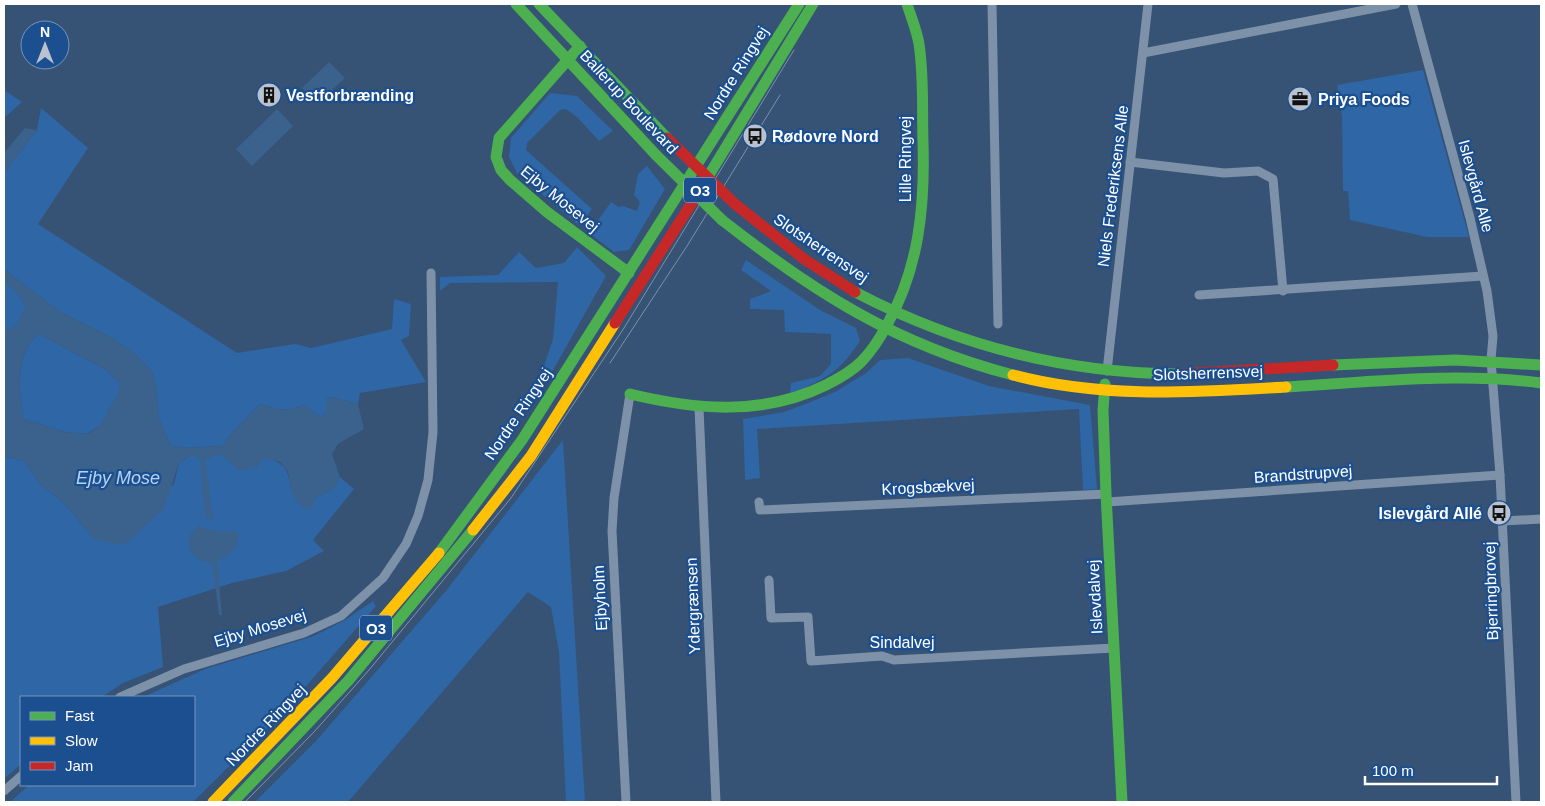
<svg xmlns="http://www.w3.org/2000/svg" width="1545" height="806" font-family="Helvetica,sans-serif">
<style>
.green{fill:#2f66a5}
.water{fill:#3b618d;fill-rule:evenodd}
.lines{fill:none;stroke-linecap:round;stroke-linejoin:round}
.street{stroke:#7d92a8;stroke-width:9}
.fast{stroke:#4caf50;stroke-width:11}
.slow{stroke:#ffc107;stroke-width:11}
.jam{stroke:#c62828;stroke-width:11}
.tram{stroke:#7e92a7;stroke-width:1}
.fast-bridge{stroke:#4caf50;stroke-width:11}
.jam-bridge{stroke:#c62828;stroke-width:11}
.labels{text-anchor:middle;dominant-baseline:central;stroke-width:4.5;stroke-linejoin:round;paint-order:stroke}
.shield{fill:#1b4f8f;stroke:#bbcadd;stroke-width:1}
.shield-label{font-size:15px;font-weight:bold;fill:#fff}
.street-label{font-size:16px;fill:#fff;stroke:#1b4f8f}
.poi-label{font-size:16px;font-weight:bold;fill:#fff;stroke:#1b4f8f;text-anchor:start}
.water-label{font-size:18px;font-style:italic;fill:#b5d3f5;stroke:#1b4f8f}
</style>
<rect width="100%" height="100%" fill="#365274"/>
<g class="green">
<polygon points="1423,70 1469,237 1427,237 1350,220 1348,191 1343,191 1342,117 1337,85"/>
<polygon points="4,90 22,102 4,118"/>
<polygon points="550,93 577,96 613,131 599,141 578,118 566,109 560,110 527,143 526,150 592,209 580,226 517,173 509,157 511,138"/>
<path d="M41 108 88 148 38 224 237 353 295 344 311 348 392 329 394 299 411 304 409 336 401 340 426 382 360 393 358 404 331 397 326 400V413L321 417 303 405C286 412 277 410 260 404L230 435 223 446 188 448 171 446 159 419 156 387 152 372 137 356 114 339 60 312 4 269V173L37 130Z"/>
<polygon points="647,166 665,189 629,250 614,252 589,233 611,202 619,207 623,206 637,211 640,202 634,195 638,174"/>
<polygon points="577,247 606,276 552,372 542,372 553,339 558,282 450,283 440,291 440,277 498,275 519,252 536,268 564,263"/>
<path d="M746 260 820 310 856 328 860 341C839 373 825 379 790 394L791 383 820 376 831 364V334L785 332 784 310 750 309V299L771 291 741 270Z"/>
<polygon points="4,281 17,292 26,306 18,323 7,331 4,331"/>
<path d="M39 334 105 369 119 382 120 391 100 426 86 434 64 432 24 419C18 394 15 351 39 334Z"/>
<polygon points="908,358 989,386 1090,405 1097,489 1083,490 1079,409 757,429 760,478 745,480 743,419 784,412 808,403 835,392 866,373 880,360"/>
<polygon points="563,440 585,802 566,802 559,652 551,607 528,592 348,802 255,802 316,741 445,592"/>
<path d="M220 453 256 467 264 457C286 464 288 468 291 490L315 498 334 488 340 477 354 489 313 540 324 551 286 571 232 583 158 607 163 667 123 683 102 697H21V764L4 779V456L24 461 40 484 64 503 94 539 174 484 179 463 192 455 205 459Z"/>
<polygon points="373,601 376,606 281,715 193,802 10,802 29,785 194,785 194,697 143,697 205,669 314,636 345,620"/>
</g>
<g class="water">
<polygon points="329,62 345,78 317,104 302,88"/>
<polygon points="277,109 293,126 252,166 236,149"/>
<polygon points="25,128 37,130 4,173 4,153"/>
<path d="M4 269 60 312 114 339 137 356 152 372 156 387 159 419 171 446 188 448 223 446 230 435 260 404C277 410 286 412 303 405L321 417 326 413V400L331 397 358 404 364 429 338 444 332 454 340 477 334 488 315 498 314 505 307 510 297 502 291 490 288 472 280 462 264 458 256 467 240 471 220 454 205 459 213 519H207C203 514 202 471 200 459L192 455 179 463 164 508 127 543 114 544 94 539 64 503 40 484 24 461 4 456V331H7L18 323 26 306 17 292 4 281ZM39 334 105 369 119 382V391L100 426 87 434 64 432 24 419C18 394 15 351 39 334Z"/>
<path d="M198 526 214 531H233L239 534C237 550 230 554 217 561L222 615H219L212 563 200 560 190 552 189 536Z"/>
</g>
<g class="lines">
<g class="street">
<polyline points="992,4 998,324"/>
<polyline points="1412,4 1470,218 1487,291 1493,336 1491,360 1500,475 1516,802"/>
<polyline points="1143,53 1396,4"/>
<polyline points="1130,162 1224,173 1258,171 1273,179 1283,291"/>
<polyline points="1199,295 1483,276"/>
<polyline points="1107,371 1148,4"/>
<polyline points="699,408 716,802"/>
<polyline points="759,502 760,510 1106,494"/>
<polyline points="1107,502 1500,475"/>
<polyline points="1503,521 1541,519"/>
<polyline points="769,580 771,618 808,617 811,661 882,656 894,660 1114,648"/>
<polyline points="120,697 184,669 304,633 341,616 383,578 406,544 418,516 428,480 433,432 431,273"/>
<polyline points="4,791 21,776"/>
<polyline points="626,802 612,531 614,498 630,394"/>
</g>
<g class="fast">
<polyline points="516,4 656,155"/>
<polyline points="539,4 667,138"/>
<polyline points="580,46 499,138 496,157 501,170 510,180 547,212 629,273"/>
<polyline points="695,198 813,4"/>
<path d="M722 220C815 293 897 345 1013 375"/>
<path d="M855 292C956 345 1063 373 1178 374"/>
<polyline points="1333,365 1455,360 1541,365"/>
<polyline points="1105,384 1103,410 1106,494 1122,802"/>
<path d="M1286 387C1371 382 1456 372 1541 383"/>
<path d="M630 394C696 410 763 416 826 385 838 379 851 372 861 362 871 352 880 338 887 325 919 268 925 207 923 142 922 110 924 76 919 44 917 31 911 17 907 4"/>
<polyline points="439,553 522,440 799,4"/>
<polyline points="233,802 348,681 473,530"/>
</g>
<g class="slow">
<path d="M1013 375C1103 399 1194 392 1286 387"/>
<polyline points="473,530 531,456 615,323"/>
<polyline points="213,802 332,678 439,553"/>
</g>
<g class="jam">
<polyline points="735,204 804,259 855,292"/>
<polyline points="615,323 695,198"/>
<polyline points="1178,374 1333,365"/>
</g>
<g class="tram">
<polyline points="610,363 687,246 780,95"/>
<polyline points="245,802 314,732 369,670 511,498 624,328 794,50"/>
</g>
<polyline class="fast-bridge" points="656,155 722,220"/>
<polyline class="jam-bridge" points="667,138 735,204"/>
</g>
<defs>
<symbol id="building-disc" viewBox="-11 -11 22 22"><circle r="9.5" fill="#b9c2ce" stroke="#1b4f8f"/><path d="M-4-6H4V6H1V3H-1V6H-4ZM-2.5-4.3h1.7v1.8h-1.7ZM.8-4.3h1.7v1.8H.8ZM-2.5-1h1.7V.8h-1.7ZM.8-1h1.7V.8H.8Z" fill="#111"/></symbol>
<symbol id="office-disc" viewBox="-11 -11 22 22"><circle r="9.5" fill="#b9c2ce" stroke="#1b4f8f"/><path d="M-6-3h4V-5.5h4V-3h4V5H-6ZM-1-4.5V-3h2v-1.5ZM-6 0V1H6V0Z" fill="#111"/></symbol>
<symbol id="bus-disc" viewBox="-11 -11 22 22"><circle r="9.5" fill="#b9c2ce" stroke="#1b4f8f"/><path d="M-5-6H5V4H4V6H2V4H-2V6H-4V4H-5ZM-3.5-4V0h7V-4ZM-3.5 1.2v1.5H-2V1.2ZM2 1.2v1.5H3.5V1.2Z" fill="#111"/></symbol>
</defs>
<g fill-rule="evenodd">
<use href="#building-disc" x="255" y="81" width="28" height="28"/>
<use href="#office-disc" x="1286" y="85" width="28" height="28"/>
<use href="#bus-disc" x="741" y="122" width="28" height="28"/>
<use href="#bus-disc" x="1485" y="499" width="28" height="28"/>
</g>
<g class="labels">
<g class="shield">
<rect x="684" y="177.5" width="32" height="25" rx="4"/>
<rect x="360" y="615.5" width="32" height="25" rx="4"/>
</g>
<g class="shield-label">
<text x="700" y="190">O3</text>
<text x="376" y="628">O3</text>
</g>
<g class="street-label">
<text transform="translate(736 73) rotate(-58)">Nordre Ringvej</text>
<text transform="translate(629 102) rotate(47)">Ballerup Boulevard</text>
<text transform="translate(905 159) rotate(-90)">Lille Ringvej</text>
<text transform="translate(1113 186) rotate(-83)">Niels Frederiksens Alle</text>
<text transform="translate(1476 186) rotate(75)">Islevgård Alle</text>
<text transform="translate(560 199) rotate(39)">Ejby Mosevej</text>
<text transform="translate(821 248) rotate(34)">Slotsherrensvej</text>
<text transform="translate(1208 373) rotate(-2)">Slotsherrensvej</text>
<text transform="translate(518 414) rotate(-56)">Nordre Ringvej</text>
<text transform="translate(1303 474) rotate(-4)">Brandstrupvej</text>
<text transform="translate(928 487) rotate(-3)">Krogsbækvej</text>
<text transform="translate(1491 591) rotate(-92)">Bjerringbrovej</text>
<text transform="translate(1095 597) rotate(-93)">Islevdalvej</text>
<text transform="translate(600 598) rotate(-93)">Ejbyholm</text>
<text transform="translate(693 606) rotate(-92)">Ydergrænsen</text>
<text transform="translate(260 628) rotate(-17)">Ejby Mosevej</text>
<text x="902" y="642">Sindalvej</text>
<text transform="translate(266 725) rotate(-46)">Nordre Ringvej</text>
</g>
<g class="poi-label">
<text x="286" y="95">Vestforbrænding</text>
<text x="1318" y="99">Priya Foods</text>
<text x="772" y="136">Rødovre Nord</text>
<text x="1482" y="513" text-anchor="end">Islevgård Allé</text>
</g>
<g class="water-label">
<text x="118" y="478">Ejby Mose</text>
</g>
</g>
<rect width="1545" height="806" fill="none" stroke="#ffffff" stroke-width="10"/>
<rect x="20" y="696" width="175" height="90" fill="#1b4f8f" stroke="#7695bc"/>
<rect x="30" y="712" width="25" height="8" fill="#4caf50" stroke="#7695bc"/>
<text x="65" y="721" font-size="15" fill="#ffffff">Fast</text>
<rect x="30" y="737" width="25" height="8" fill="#ffc107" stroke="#7695bc"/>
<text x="65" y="746" font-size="15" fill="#ffffff">Slow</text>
<rect x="30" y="762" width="25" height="8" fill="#c62828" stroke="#7695bc"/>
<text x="65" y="771" font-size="15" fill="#ffffff">Jam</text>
<g transform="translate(45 45)"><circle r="24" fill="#1b4f8f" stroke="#7695bc"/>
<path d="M0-4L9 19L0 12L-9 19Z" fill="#b9c2ce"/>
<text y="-8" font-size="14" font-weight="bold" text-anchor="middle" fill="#ffffff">N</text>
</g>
<path d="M1365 776v8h132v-8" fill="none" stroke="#ffffff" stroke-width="2.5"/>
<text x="1372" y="776" font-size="15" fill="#ffffff" stroke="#1b4f8f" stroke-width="4" paint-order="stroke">100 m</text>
</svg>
